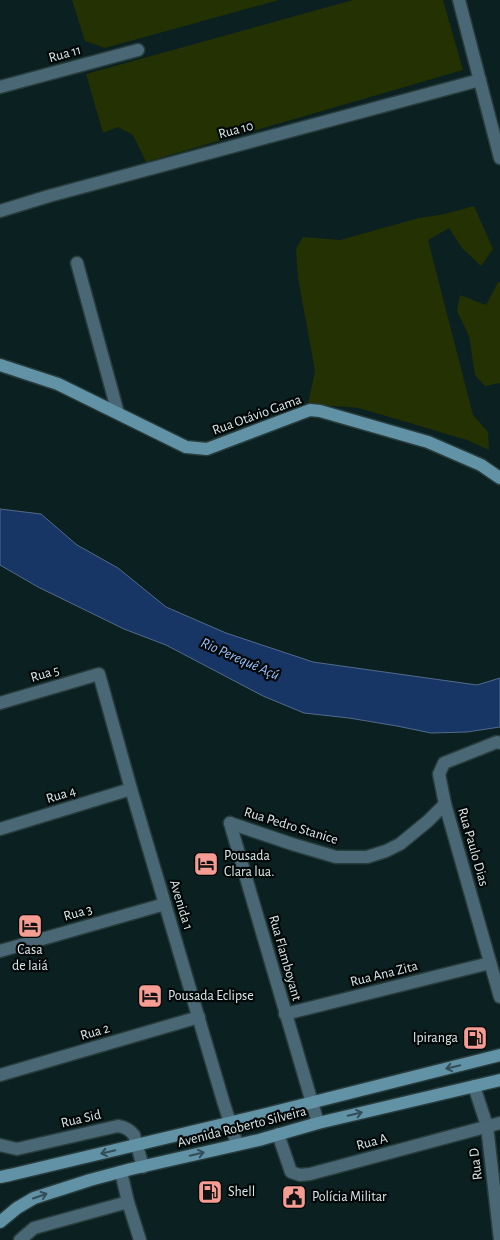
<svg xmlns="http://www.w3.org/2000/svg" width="500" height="1240" font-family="'Alegreya Sans',sans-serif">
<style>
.green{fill:#233103}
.water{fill:#173665;stroke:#526b8c}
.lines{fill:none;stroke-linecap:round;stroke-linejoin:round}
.street-casing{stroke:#283c3c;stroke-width:15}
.secondary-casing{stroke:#283c3c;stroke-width:15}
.street{stroke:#496774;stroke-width:12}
.secondary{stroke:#6192a6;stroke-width:12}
.oneway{stroke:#324d57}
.labels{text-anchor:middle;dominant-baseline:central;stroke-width:4.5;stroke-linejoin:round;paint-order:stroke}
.street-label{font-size:14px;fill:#dce8e8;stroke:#020808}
.poi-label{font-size:14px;fill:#dce8e8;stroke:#020808;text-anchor:start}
.water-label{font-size:15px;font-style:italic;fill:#99c1fd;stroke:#020808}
</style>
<rect width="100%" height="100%" fill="#0b2020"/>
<g class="green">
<polygon points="72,0 279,0 105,48 85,41"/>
<polygon points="353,0 443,0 463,70 146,162 133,135 118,127 103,133 86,74"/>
<polygon points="474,206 493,249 481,266 462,248 449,228 428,240 473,415 488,432 489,450 467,440 359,408 308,404 315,371 298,278 296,249 303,237 340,240 419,218 445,214"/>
<polygon points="498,282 500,282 500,383 485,386 475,375 469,336 457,311 460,295 486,305"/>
</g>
<polygon class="water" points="0,509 41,514 77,545 118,568 166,607 226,633 313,662 477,685 500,678 500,727 467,732 431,733 397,726 349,718 304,713 263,696 166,645 124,629 38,587 0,565"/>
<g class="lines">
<defs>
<g id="street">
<polyline points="459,0 500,158"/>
<polyline points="0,87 138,50"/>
<polyline points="0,211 49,196 480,80"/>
<polyline points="77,263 118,413"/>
<polyline points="0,703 99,674 131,789 224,1104 237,1144"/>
<polyline points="500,743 497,742 444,763 439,774 445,804 500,997"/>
<polyline points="230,823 318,1123"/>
<polyline points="230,823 292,844 336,857 367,857 386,851 400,844 428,821 445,804"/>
<polyline points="0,829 131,789"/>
<polyline points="0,951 165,904"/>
<polyline points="285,1014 490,963"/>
<polyline points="0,1075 199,1017"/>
<polyline points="474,1086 487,1126 500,1240"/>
<polyline points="278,1134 291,1172 300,1175 310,1174 500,1123"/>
<path d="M0 1145 17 1149 118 1126C125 1127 129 1129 134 1135L143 1167"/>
<polyline points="121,1172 128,1202 140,1240"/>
<polyline points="20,1240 34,1228 128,1202"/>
</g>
<g id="secondary">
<polyline points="0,365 58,384 186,447 207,449 310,410 320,411 428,442 481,465 500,478"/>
<polyline points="0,1177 10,1175 266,1114 500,1055"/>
<polyline points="0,1222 17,1208 34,1198 90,1180 131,1169 259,1140 318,1123 500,1080"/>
</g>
</defs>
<use href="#street" class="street-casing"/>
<use href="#secondary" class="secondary-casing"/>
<use href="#street" class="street"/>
<use href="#secondary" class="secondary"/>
</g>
<defs><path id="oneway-shaft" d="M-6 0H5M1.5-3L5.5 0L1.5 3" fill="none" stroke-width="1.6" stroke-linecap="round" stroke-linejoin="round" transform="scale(1.25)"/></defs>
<g class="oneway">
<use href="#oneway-shaft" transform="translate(453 1067) rotate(166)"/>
<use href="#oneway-shaft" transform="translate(355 1114) rotate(-13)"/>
<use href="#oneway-shaft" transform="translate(108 1152) rotate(167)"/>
<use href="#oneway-shaft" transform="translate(197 1154) rotate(-14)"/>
<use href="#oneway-shaft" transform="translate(40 1196) rotate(-19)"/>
</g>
<defs>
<symbol id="hotel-square" viewBox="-11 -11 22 22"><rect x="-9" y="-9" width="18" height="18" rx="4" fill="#f59c93" stroke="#020808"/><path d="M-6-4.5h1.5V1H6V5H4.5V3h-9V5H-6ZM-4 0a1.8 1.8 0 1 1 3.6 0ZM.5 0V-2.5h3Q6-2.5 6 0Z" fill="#111"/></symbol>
<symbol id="fuel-square" viewBox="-11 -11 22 22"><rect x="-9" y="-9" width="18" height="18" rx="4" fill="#f59c93" stroke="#020808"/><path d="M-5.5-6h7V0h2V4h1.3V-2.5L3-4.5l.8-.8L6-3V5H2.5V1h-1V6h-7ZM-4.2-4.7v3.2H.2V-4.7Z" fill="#111"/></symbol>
<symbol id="civic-square" viewBox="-11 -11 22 22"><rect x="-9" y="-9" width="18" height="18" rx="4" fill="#f59c93" stroke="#020808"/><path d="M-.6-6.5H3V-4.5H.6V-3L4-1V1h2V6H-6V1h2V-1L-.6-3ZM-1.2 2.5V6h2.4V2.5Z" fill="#111"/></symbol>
</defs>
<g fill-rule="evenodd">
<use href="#hotel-square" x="192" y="850" width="28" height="28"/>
<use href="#hotel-square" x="16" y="912" width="28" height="28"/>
<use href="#hotel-square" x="136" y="982" width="28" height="28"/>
<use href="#fuel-square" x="461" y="1024" width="28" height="28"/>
<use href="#fuel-square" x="196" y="1178" width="28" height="28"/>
<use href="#civic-square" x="280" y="1183" width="28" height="28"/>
</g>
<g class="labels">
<g class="street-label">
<text transform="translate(65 54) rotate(-15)">Rua 11</text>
<text transform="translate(236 130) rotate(-15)">Rua 10</text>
<text transform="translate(257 415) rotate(-20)">Rua Otávio Gama</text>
<text transform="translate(45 674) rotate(-16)">Rua 5</text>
<text transform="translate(61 795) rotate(-17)">Rua 4</text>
<text transform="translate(291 826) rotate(17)">Rua Pedro Stanice</text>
<text transform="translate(473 847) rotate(74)">Rua Paulo Dias</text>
<text transform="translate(181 905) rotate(73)">Avenida 1</text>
<text transform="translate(78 913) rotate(-16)">Rua 3</text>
<text transform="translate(285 958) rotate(74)">Rua Flamboyant</text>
<text transform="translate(384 974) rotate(-14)">Rua Ana Zita</text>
<text transform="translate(95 1032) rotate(-16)">Rua 2</text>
<text transform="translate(81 1119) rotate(-13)">Rua Sid</text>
<text transform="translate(242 1127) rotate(-14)">Avenida Roberto Silveira</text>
<text transform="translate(372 1142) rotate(-15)">Rua A</text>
<text transform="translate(476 1164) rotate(-97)">Rua D</text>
</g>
<g class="poi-label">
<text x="224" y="856">Pousada<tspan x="224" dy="16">Clara lua.</tspan></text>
<text x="30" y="950" text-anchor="middle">Casa<tspan x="30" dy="16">de Iaiá</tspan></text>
<text x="168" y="996">Pousada Eclipse</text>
<text x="458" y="1038" text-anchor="end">Ipiranga</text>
<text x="228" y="1192">Shell</text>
<text x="312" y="1197">Polícia Militar</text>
</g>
<g class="water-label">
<text transform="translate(240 659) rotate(24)">Rio Perequê Açú</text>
</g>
</g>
</svg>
